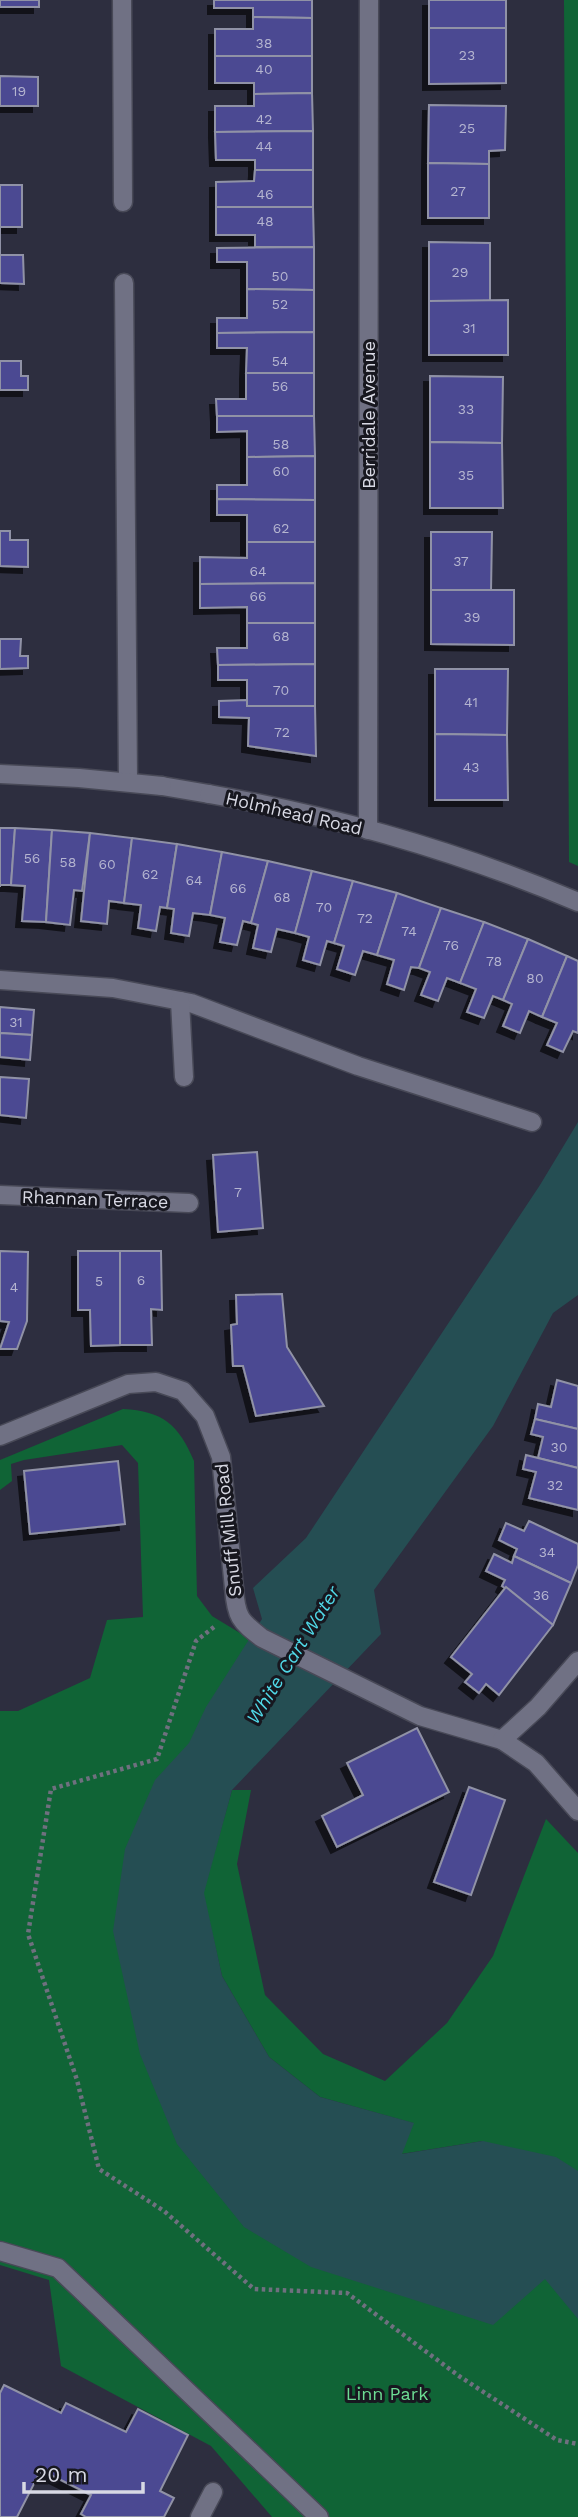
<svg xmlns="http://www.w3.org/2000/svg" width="578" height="2517" font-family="'Work Sans',sans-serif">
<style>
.green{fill:#106436}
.water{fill:#254e53}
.building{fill:#4c4992;stroke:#9092a6;stroke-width:2;filter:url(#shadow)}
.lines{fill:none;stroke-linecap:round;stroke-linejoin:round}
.service-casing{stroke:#484957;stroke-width:21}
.pedestrian-casing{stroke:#484957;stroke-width:21}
.minor-casing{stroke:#484957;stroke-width:21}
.path{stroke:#6f707f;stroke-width:4.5;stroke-dasharray:3.5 3.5;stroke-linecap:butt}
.service{stroke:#707184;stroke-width:18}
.pedestrian{stroke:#707184;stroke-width:18}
.minor{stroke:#707184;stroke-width:18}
.labels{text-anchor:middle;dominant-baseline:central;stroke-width:6;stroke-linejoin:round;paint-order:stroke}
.number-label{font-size:14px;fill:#b5b5d0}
.street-label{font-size:18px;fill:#d8d9e4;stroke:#17171f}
.park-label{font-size:18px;fill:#6ddd94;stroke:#17171f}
.water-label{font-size:19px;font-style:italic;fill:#50d8e7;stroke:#17171f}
</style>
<defs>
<filter id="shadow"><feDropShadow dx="-6" dy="6" stdDeviation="0" flood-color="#0009"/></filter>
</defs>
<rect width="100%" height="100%" fill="#2d2e3f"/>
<g class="green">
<polygon points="564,0 578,0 578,866 569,862"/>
<path d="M123 1409C163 1411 179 1425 194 1461L197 1596 212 1616 288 1662 173 1801 288 2221 483 2141 401 2154 413 2123 320 2097 269 2057 222 1976 203 1893 232 1790H251L237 1864 265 1995 323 2054 385 2081 447 2023 493 1956 546 1819 578 1853V2517H272L211 2446 61 2366 49 2280 0 2265V1711H18L90 1678 107 1620 143 1617 138 1463 122 1445 24 1460 11 1464 12 1481 0 1490V1460Z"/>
</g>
<polygon class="water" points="578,1122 578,1295 553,1313 493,1426 374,1590 381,1634 232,1790 204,1893 222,1976 269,2057 320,2097 414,2123 402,2154 483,2141 556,2157 578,2171 578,2319 545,2279 493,2325 311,2267 244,2227 177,2144 140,2054 113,1931 125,1849 155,1780 189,1743 206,1707 262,1619 253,1588 306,1538 540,1185"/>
<g class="building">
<rect x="0" y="0" width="39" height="7"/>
<polygon points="214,0 312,0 312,18 253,17 253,8 214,8"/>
<rect x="429" y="0" width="77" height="28"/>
<polygon points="253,17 312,18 312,56 215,56 215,29 253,29"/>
<polygon points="429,28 506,28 506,83 429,84"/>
<polygon points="215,56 312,56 312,93 254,94 254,83 215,83"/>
<polygon points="0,76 38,77 38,106 0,106"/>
<polygon points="312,93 313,131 215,132 215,106 254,106 254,94"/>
<polygon points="429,105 506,106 505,150 489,151 489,164 428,163"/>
<polygon points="313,131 313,170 255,170 255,160 216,160 215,132"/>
<polygon points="428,163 489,164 489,218 428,218"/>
<polygon points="255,170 313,170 313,207 216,207 216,182 254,181"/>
<polygon points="0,185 22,185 22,227 0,227 0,255 23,255 24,284 0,283"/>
<polygon points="216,207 313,207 314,247 255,247 255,235 216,235"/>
<polygon points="429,242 490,243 490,301 429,301"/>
<polygon points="314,247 314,290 247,289 247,262 217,262 217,248"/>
<polygon points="247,289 314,290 314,332 217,333 217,318 247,318"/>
<polygon points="508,300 508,355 429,355 429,301"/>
<polygon points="314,332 314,373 246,373 247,348 217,348 217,333"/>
<polygon points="0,361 21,361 21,376 28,376 28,390 0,390"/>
<polygon points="246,373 314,373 314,416 217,416 216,399 246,399"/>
<polygon points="430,376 503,377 502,443 430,442"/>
<polygon points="217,416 314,416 315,456 247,457 247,431 217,432"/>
<polygon points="430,442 502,443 503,508 430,508"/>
<polygon points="315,456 315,500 217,499 217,485 247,485 247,457"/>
<polygon points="217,499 315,500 315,542 247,542 247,515 217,515"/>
<polygon points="0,531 10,531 10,540 28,540 28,567 0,566"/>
<polygon points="431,532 492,532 491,591 431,590"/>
<polygon points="247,542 315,542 315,583 200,584 200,557 247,558"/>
<polygon points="315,583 315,623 247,623 247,607 200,608 200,584"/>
<polygon points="431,590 514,590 514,645 431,644"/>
<polygon points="247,623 315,623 315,664 218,665 217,648 247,648"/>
<polygon points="0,639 21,639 20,656 28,656 28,668 0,669"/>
<polygon points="315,664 315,706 247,706 247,680 218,680 218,665"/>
<polygon points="435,669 508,669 507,735 435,734"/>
<polygon points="247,700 247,706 315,706 316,756 248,746 249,718 219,717 219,701"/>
<polygon points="435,734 507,735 508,800 435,800"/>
<polygon points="0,828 15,828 11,885 0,885 0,887"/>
<polygon points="15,828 52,830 46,922 22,921 25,886 11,885"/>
<polygon points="52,830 90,833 82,891 74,890 70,925 46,922"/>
<polygon points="90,833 132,838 124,903 109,901 107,924 81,921"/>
<polygon points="132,838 177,844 167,908 160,907 156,931 138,928 141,905 124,903"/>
<polygon points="177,844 222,852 210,915 193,913 189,936 171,933 174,909 167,908"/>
<polygon points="222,852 268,861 251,923 243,921 237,945 220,942 225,918 210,915"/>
<polygon points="268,861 312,871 295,933 277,929 271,952 253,948 258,925 251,923"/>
<polygon points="312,871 353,881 334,943 327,941 320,965 303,960 309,937 295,933"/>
<polygon points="353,881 397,893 377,955 363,951 355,975 337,969 344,946 334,943"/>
<polygon points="397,893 441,908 419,968 411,967 404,990 387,984 394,960 377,955"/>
<polygon points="441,908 484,922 460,983 447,978 438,1001 421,995 430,972 419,968"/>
<polygon points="484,922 528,939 503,1000 493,996 484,1018 467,1012 476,989 460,983"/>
<polygon points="528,939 567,956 542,1017 529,1011 520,1033 503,1026 512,1004 503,1000"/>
<polygon points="567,956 578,961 578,1033 573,1031 563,1052 547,1045 557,1023 542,1017"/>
<polygon points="0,1007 34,1010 32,1035 0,1033"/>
<polygon points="0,1033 32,1035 30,1060 0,1057"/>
<polygon points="0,1077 29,1079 26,1118 0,1115"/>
<polygon points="257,1152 263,1228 218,1232 213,1155"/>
<polygon points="0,1251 28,1252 27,1321 17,1349 0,1349 9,1322 0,1321"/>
<polygon points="78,1251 120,1251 120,1345 91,1346 90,1310 78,1310"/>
<polygon points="120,1251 161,1251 162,1310 151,1309 152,1345 120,1345"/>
<polygon points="282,1294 287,1347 324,1406 256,1416 243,1366 233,1366 231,1325 237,1324 236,1295"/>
<polygon points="557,1380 578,1386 578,1429 535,1419 538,1404 551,1407"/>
<polygon points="535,1419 578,1429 578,1468 538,1458 543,1437 531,1434"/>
<polygon points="526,1455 578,1468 578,1510 529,1498 536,1472 523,1469"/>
<polygon points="118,1461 125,1524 30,1534 24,1471"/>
<polygon points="529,1521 578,1544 578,1565 571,1583 514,1556 517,1549 499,1540 506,1523 524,1531"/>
<polygon points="494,1554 512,1563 514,1556 571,1583 553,1625 502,1586 505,1580 486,1571"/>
<polygon points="506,1587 553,1625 499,1695 486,1684 479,1693 465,1682 472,1674 451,1657"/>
<polygon points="417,1728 449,1792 337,1847 322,1816 363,1795 347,1763"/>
<polygon points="469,1787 505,1800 471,1895 434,1882"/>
<polygon points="4,2385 61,2413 66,2403 126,2432 138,2409 188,2435 160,2491 174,2498 164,2517 86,2517 81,2514 91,2495 41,2470 17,2517 0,2517 0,2393"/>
</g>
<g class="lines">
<defs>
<g id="service">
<polyline points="122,0 123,202"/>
<polyline points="124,283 128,782"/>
<polyline points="0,980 113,988 191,1003 358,1066 532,1122"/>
<polyline points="180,1001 184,1077"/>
<polyline points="0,2251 58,2268 319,2517"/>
</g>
<g id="pedestrian">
<polyline points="162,786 209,794"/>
<path d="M234 1588C236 1617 240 1621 262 1638L420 1716 502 1740"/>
</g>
<g id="minor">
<polyline points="0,774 79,778 162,786"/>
<path d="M209 794C335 816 460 852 578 902"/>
<polyline points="368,830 369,0"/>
<polyline points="0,1195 189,1203"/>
<polyline points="0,1436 128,1384 156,1382 183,1391 205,1416 221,1457 234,1588"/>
<polyline points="578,1661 538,1707 502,1740 536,1763 578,1811"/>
<polyline points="200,2517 213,2492"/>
</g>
</defs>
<use href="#service" class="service-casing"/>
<use href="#pedestrian" class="pedestrian-casing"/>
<use href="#minor" class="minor-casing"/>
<polyline class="path" points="214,1627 196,1641 157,1759 51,1789 28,1934 77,2080 99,2169 164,2211 254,2289 347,2293 459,2376 557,2440 578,2444"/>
<use href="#service" class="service"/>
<use href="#pedestrian" class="pedestrian"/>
<use href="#minor" class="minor"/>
</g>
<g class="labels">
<g class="number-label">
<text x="264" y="43">38</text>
<text x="467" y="55">23</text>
<text x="264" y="69">40</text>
<text x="19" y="91">19</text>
<text x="264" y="119">42</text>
<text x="467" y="128">25</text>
<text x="264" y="146">44</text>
<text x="458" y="191">27</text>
<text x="265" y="194">46</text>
<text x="265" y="221">48</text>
<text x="460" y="272">29</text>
<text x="280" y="276">50</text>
<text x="280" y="304">52</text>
<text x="469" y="328">31</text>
<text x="280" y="361">54</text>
<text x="280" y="386">56</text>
<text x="466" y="409">33</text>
<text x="281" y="444">58</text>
<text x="281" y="471">60</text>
<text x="466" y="475">35</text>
<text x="281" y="528">62</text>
<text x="461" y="561">37</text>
<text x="258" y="571">64</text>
<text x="258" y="596">66</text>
<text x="472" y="617">39</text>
<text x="281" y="636">68</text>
<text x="281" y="690">70</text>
<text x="471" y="702">41</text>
<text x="282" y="732">72</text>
<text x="471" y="767">43</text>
<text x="32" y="858">56</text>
<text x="68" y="862">58</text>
<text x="107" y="864">60</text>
<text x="150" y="874">62</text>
<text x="194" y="880">64</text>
<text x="238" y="888">66</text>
<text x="282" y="897">68</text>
<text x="324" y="907">70</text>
<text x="365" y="918">72</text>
<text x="409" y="931">74</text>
<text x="451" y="945">76</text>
<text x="494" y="961">78</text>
<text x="535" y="978">80</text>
<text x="16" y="1022">31</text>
<text x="238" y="1192">7</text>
<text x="141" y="1280">6</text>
<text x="99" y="1281">5</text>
<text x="14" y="1287">4</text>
<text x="559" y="1447">30</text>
<text x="555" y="1485">32</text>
<text x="547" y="1552">34</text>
<text x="541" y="1595">36</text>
</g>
<g class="street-label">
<text transform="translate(368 415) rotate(-90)">Berridale Avenue</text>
<text transform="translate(294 813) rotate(13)">Holmhead Road</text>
<text transform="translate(95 1199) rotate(2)">Rhannan Terrace</text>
<text transform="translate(228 1530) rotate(-96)">Snuff Mill Road</text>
</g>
<g class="park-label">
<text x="387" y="2393">Linn Park</text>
</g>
<g class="water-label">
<text transform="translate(293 1655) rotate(-58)">White Cart Water</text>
</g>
</g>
<path d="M24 2482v10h119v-10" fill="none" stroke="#d8d9e4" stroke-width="3.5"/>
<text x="35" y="2482" font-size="21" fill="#d8d9e4" stroke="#17171f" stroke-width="5" paint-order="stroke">20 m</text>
</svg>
